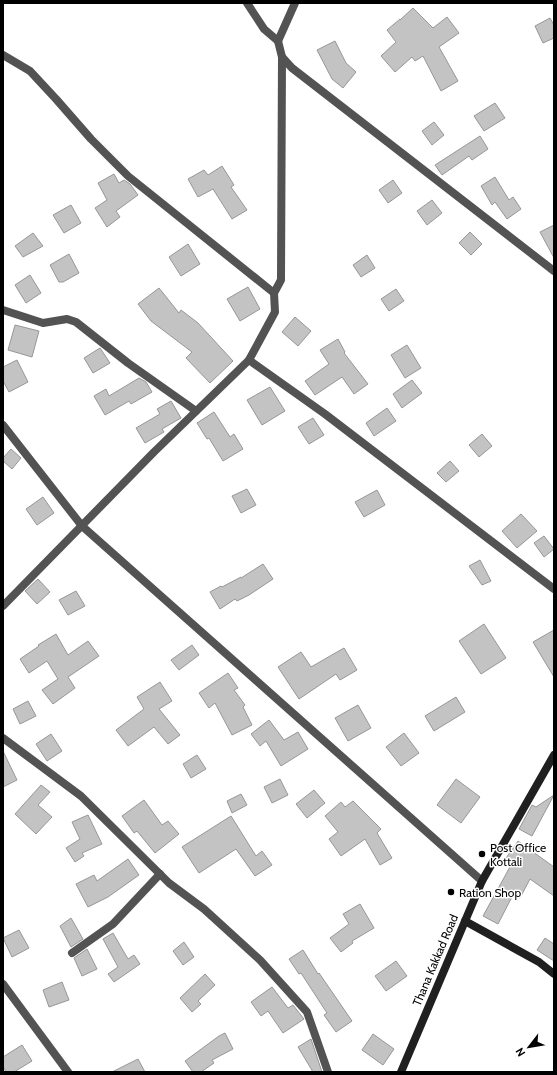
<svg xmlns="http://www.w3.org/2000/svg" width="557" height="1075" font-family="Cabin,sans-serif">
<style>
.building{fill:#c3c3c3;stroke:#979797}
.lines{fill:none;stroke-linecap:round;stroke-linejoin:round}
.minor{stroke:#535353;stroke-width:8}
.secondary{stroke:#202020;stroke-width:8}
.poi-dot{fill:#000;stroke:#fff;stroke-width:1.5}
.labels{text-anchor:middle;dominant-baseline:central;stroke-width:3;stroke-linejoin:round;paint-order:stroke}
.poi-label{font-size:12px;fill:#000;stroke:#fff;text-anchor:start}
.street-label{font-size:12px;fill:#000;stroke:#fff}
</style>
<rect width="100%" height="100%" fill="#fff"/>
<g class="building">
<polygon points="413,8 433,28 447,17 459,33 439,47 458,81 441,91 423,56 415,61 412,57 395,72 381,56 396,42 387,30 400,19 400,20"/>
<polygon points="550,18 554,25 554,38 543,43 535,26"/>
<polygon points="335,41 346,63 356,72 343,88 332,79 317,50"/>
<polygon points="495,103 505,118 484,131 474,116"/>
<polygon points="434,122 444,135 432,145 422,131"/>
<polygon points="480,136 488,149 472,160 469,156 442,175 435,165"/>
<polygon points="222,166 234,185 231,187 247,210 232,219 213,189 198,197 188,179 204,170 208,175"/>
<polygon points="114,174 119,183 124,180 130,184 138,195 116,211 120,217 107,227 95,208 107,200 98,183"/>
<polygon points="495,177 509,200 513,197 521,209 507,219 495,202 492,205 481,186"/>
<polygon points="393,180 402,193 388,203 379,190"/>
<polygon points="432,200 442,213 427,225 417,211"/>
<polygon points="71,205 81,223 64,233 53,215"/>
<polygon points="554,225 554,258 540,232"/>
<polygon points="470,232 482,244 471,255 459,243"/>
<polygon points="33,233 43,246 23,257 15,246"/>
<polygon points="188,244 200,264 181,276 169,257"/>
<polygon points="69,254 79,273 63,282 59,282 50,265"/>
<polygon points="367,255 375,268 361,277 353,265"/>
<polygon points="30,275 41,293 26,303 15,285"/>
<polygon points="248,287 260,309 240,321 227,299"/>
<polygon points="159,288 179,313 181,310 198,323 233,361 210,383 186,358 192,352 151,321 138,304"/>
<polygon points="396,289 404,301 389,311 381,299"/>
<polygon points="295,317 311,331 298,346 282,332"/>
<polygon points="15,325 39,331 32,357 8,350"/>
<polygon points="338,339 345,352 344,353 368,384 354,394 342,377 315,395 305,381 329,364 320,350"/>
<polygon points="407,345 421,368 405,378 391,355"/>
<polygon points="100,348 110,363 93,373 84,358"/>
<polygon points="17,360 28,382 9,392 3,381 3,367"/>
<polygon points="139,378 146,382 152,392 131,404 129,401 105,415 94,396 106,389 109,396"/>
<polygon points="412,380 422,393 402,408 393,394"/>
<polygon points="270,387 285,411 262,425 247,400"/>
<polygon points="171,401 181,418 162,429 164,432 145,443 136,428 160,414 157,409"/>
<polygon points="387,408 396,421 374,436 366,423"/>
<polygon points="214,412 230,437 234,434 243,449 223,461 209,438 207,439 197,423"/>
<polygon points="313,418 324,435 309,444 298,427"/>
<polygon points="482,434 492,446 479,457 469,445"/>
<polygon points="11,449 21,458 12,469 3,461 3,458"/>
<polygon points="450,461 459,471 446,482 437,473"/>
<polygon points="247,489 256,505 241,513 232,496"/>
<polygon points="377,490 385,505 364,517 355,502"/>
<polygon points="43,497 54,513 37,525 26,509"/>
<polygon points="521,514 537,531 517,548 502,531"/>
<polygon points="544,536 554,549 544,557 534,543"/>
<polygon points="480,560 491,581 482,585 469,566"/>
<polygon points="263,564 273,579 249,595 237,601 235,599 220,609 210,592 221,586 222,587 241,577 241,578"/>
<polygon points="38,579 50,592 37,604 25,591"/>
<polygon points="76,591 85,606 68,615 59,600"/>
<polygon points="484,624 506,658 481,674 459,641"/>
<polygon points="554,630 554,677 533,642"/>
<polygon points="56,634 68,655 88,641 99,656 68,677 75,688 53,704 42,690 58,679 47,661 29,673 20,659 39,646 38,645"/>
<polygon points="192,645 199,655 179,670 171,660"/>
<polygon points="344,648 357,670 340,680 336,674 299,699 278,667 301,652 311,667"/>
<polygon points="228,673 238,688 234,690 245,705 243,707 252,725 232,735 215,703 209,708 199,693"/>
<polygon points="160,682 172,701 159,709 180,735 168,744 154,727 128,746 116,730 144,709 137,697"/>
<polygon points="456,697 465,712 434,731 425,716"/>
<polygon points="28,701 36,716 20,724 13,709"/>
<polygon points="358,705 371,728 348,741 335,718"/>
<polygon points="269,720 284,740 298,732 308,749 281,766 266,741 260,746 251,734"/>
<polygon points="404,733 419,753 401,766 386,747"/>
<polygon points="51,734 62,751 47,761 36,744"/>
<polygon points="3,751 17,780 3,787"/>
<polygon points="197,755 206,769 191,778 183,764"/>
<polygon points="280,779 288,795 272,803 264,787"/>
<polygon points="456,779 480,797 461,823 437,805"/>
<polygon points="41,785 50,792 38,805 52,817 36,834 15,814"/>
<polygon points="314,790 325,803 307,818 296,804"/>
<polygon points="241,794 247,805 232,813 227,801"/>
<polygon points="554,795 532,836 519,829 532,805 536,807"/>
<polygon points="144,800 162,825 168,821 179,834 155,853 137,831 134,833 122,816"/>
<polygon points="353,801 381,829 377,833 392,858 380,865 365,839 341,856 329,839 338,832 325,816 341,802 345,807"/>
<polygon points="88,815 102,844 82,853 84,856 75,862 66,848 80,839 72,822"/>
<polygon points="231,816 256,856 262,851 272,865 255,876 236,849 199,873 182,847"/>
<polygon points="518,841 554,867 554,896 530,879 520,898 513,895 498,924 483,916 511,865 504,861"/>
<polygon points="128,859 139,875 108,897 88,907 76,884 94,875 97,881"/>
<polygon points="360,904 374,928 352,941 353,943 341,952 330,938 349,924 343,914"/>
<polygon points="71,918 83,939 71,947 60,926"/>
<polygon points="19,930 29,948 12,957 3,938"/>
<polygon points="113,933 128,959 134,955 140,964 114,982 108,974 118,967 103,939"/>
<polygon points="545,938 554,944 554,961 537,950"/>
<polygon points="184,942 194,957 183,965 173,951"/>
<polygon points="87,949 97,969 82,976 74,958"/>
<polygon points="303,950 318,974 319,973 352,1021 336,1032 324,1015 327,1013 301,973 299,974 289,959"/>
<polygon points="396,961 407,976 386,991 375,976"/>
<polygon points="205,974 215,985 198,1001 201,1004 192,1012 180,998"/>
<polygon points="62,982 69,1000 49,1007 43,990"/>
<polygon points="272,987 288,1008 293,1005 304,1019 283,1033 268,1011 261,1016 251,1002"/>
<polygon points="225,1033 233,1049 212,1060 214,1063 201,1072 193,1072 185,1061 219,1036"/>
<polygon points="373,1034 394,1049 383,1065 362,1050"/>
<polygon points="311,1039 322,1072 313,1072 298,1047"/>
<polygon points="22,1045 32,1061 14,1072 6,1072 3,1066 3,1057"/>
<polygon points="138,1059 145,1072 112,1072"/>
</g>
<g class="lines">
<g class="minor">
<polyline points="247,3 264,29 278,41"/>
<polyline points="295,3 278,41 282,57 292,68 554,271"/>
<polyline points="3,55 30,71 56,99 91,139 128,176 274,293 275,312 249,360 325,414 554,589"/>
<polyline points="274,293 281,280 282,57"/>
<polyline points="3,310 43,323 67,319 76,322 128,363 196,411"/>
<polyline points="3,425 82,526 482,881"/>
<polyline points="3,606 154,452 249,360"/>
<polyline points="3,738 81,796 169,883 204,909 260,960 307,1012 328,1072"/>
<polyline points="72,953 113,924 160,874"/>
<polyline points="3,984 68,1072"/>
</g>
<g class="secondary">
<polyline points="465,921 539,962 554,974"/>
<polyline points="401,1072 482,881 554,755"/>
</g>
</g>
<g class="poi-dot">
<circle cx="482" cy="854" r="4"/>
<circle cx="451" cy="892" r="4"/>
</g>
<g class="labels">
<g class="poi-label">
<text x="490" y="847">Post Office<tspan x="490" dy="14">Kottali</tspan></text>
<text x="459" y="892">Ration Shop</text>
</g>
<g class="street-label">
<text transform="translate(435 960) rotate(-67)">Thana Kakkad Road</text>
</g>
</g>
<rect width="557" height="1075" fill="none" stroke="#000000" stroke-width="8"/>
<g transform="translate(529 1047) rotate(239)" stroke="#ffffff" stroke-width="3" paint-order="stroke">
<path d="M0-3L7 15L0 10L-7 15Z" fill="#000000"/>
<text y="-6" font-size="11" font-weight="bold" text-anchor="middle" fill="#000000">N</text>
</g>
</svg>
